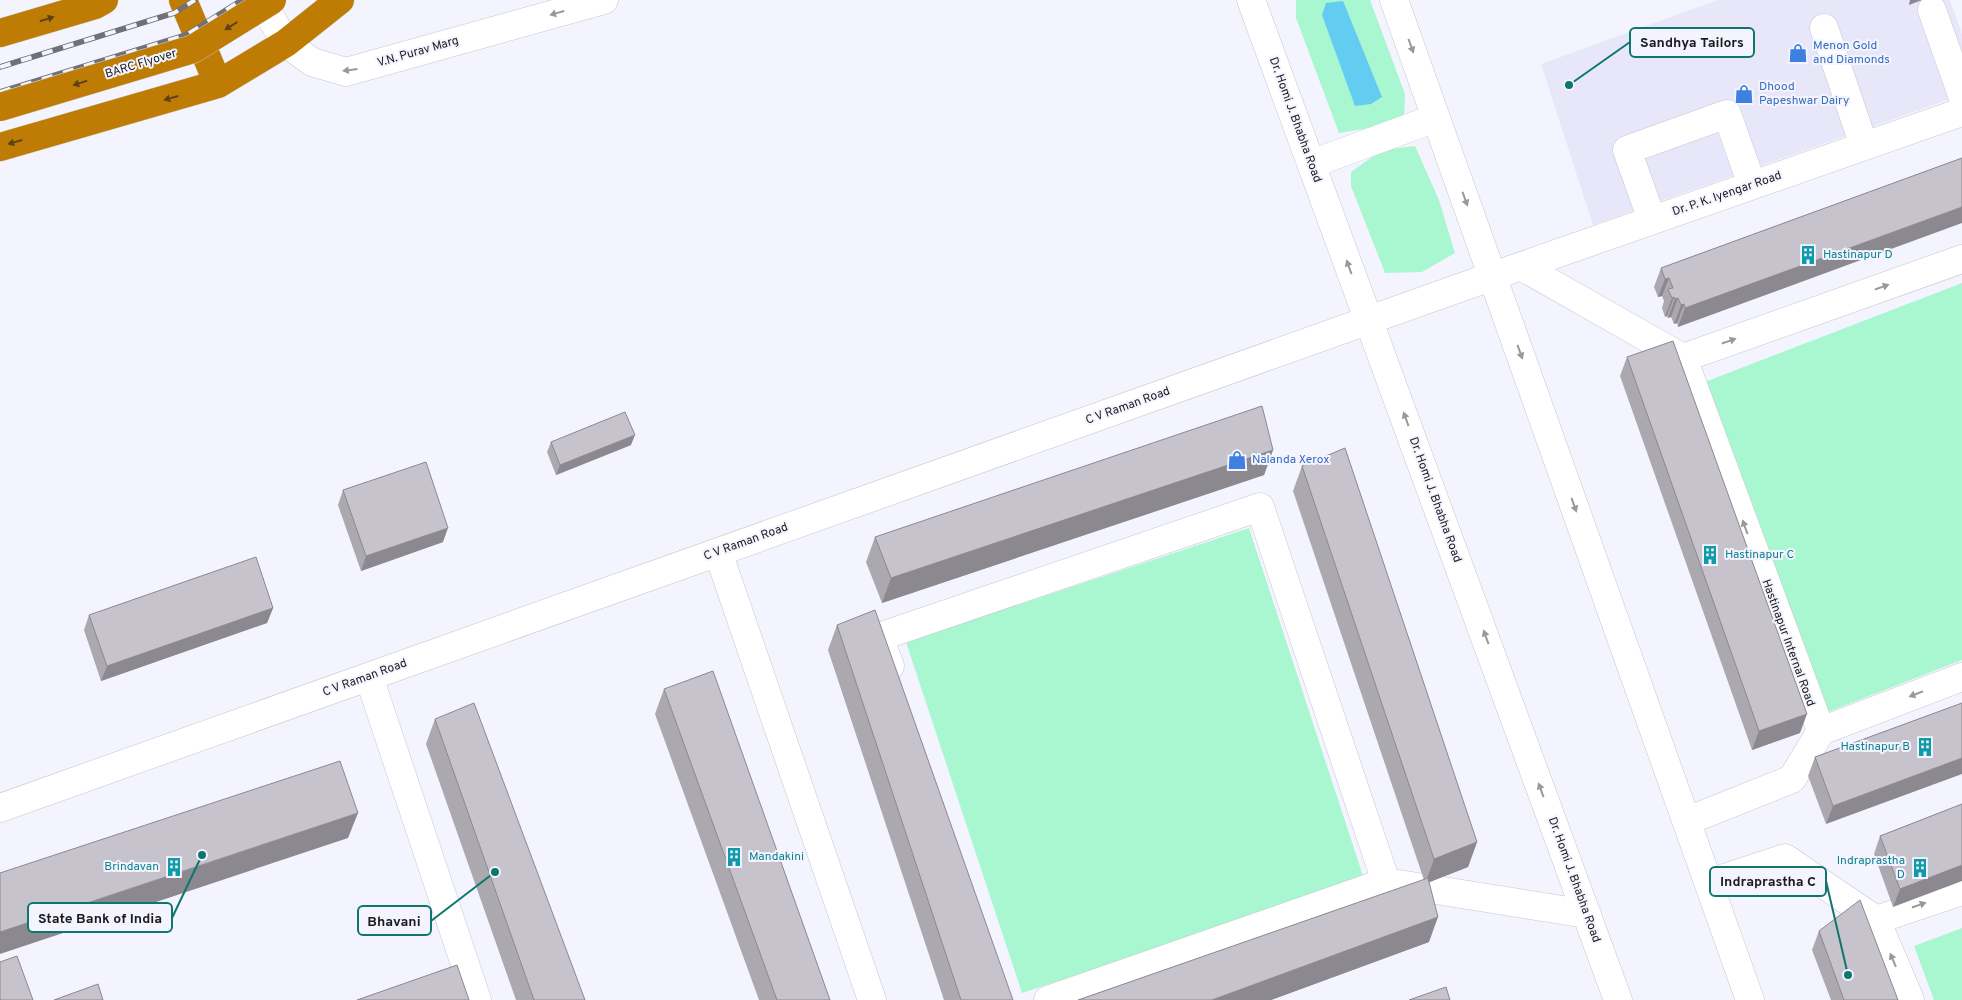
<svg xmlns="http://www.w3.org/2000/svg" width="1962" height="1000" viewBox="0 0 1962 1000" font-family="Overpass,sans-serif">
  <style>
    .built { fill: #e7e7f9 }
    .green { fill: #a9f7d1 }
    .water { fill: #62ccf1 }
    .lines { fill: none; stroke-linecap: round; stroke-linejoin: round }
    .minor-casing { stroke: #c6c6d0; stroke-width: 29 }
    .highway-casing { stroke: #d2d2d2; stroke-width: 29 }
    .minor { stroke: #fff; stroke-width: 28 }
    .highway { stroke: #bf7c04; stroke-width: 28 }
    .rail-casing { stroke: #707076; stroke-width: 5.5 }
    .rail { stroke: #f4f4fe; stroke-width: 4; stroke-dasharray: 11; stroke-linecap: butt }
    .highway-bridge-casing { stroke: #d2d2d2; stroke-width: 29; stroke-linecap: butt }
    .highway-bridge { stroke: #bf7c04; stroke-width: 28 }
    .wall { fill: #aba8b0 }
    .shaded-wall { fill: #8b8890 }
    .building { fill: #c7c3cd; stroke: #8b8890 }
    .oneway { fill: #99999a }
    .oneway2 { fill: #5d4214 }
    .labels { text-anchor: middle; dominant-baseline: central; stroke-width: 4; stroke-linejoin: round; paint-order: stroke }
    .shop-label { font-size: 12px; fill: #366cbe; stroke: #f4f4fe; text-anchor: start }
    .street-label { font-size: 12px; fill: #1c1c1f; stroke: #f4f4fe }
    .culture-label { font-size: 12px; fill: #0d838f; stroke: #f4f4fe; text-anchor: start }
    .leader { fill: none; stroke: #0f766e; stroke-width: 2 }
    .callout-dot { fill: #0f766e; stroke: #f4f4fe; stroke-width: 2 }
    .callout { fill: #f4f4fe; stroke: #0f766e; stroke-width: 2 }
    .callout-label { font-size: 14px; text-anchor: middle; font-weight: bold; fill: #1c1c1f }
  </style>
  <rect width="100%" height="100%" fill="#f4f4fe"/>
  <path class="built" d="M1718,0h232l12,34v61l-369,130 -52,-161z"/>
  <path class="green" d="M1296,0h74l35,94 -1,24 -35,10 -30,5 -43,-115z
    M1415,146l24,54 16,53 -33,19 -37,1 -34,-87v-14l31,-22z
    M1962,283v377l-134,52 -126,-329z
    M1249,528l115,351 -342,114 -116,-351z
    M1962,928v72h-28l-20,-54z"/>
  <path class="water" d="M1343,1l39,96 -11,7 -16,2 -33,-91 4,-12z"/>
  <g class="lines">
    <g class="minor-casing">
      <path id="minor" d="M260,0l26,43 26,19 34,10 258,-72
        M1251,0l367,1000
        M1394,0l356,1000
        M1932,10l30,85
        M1824,28l40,118
        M1311,164l125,-46
        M1652,220l-25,-70 100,-36 25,71
        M1521,266l162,92 138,373 141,-54
        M1683,358l279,-99
        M718,552l154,448
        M890,666l-11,-29 381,-130 126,375 -338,118
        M369,677l108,323
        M0,808l1493,-532 469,-164
        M1687,821l105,-42 29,-48
        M1386,882l201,32
        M1709,883l76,-25 91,62 34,80
        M1876,920l86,-29"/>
    </g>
    <g class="highway-casing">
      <path id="highway" d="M183,0l35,84
        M0,33l95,-28 9,-5
        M0,147l218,-63 68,-41 54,-43"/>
    </g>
    <use href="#minor" class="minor"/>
    <use href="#highway" class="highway"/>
    <g class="rail-casing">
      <path id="rail" d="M0,67l174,-54 21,-13
        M0,92l186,-57 56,-35"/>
    </g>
    <use href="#rail" class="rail"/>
    <g class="highway-bridge-casing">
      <path id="highway-bridge" d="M0,107l193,-58 79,-49"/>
    </g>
    <use href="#highway-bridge" class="highway-bridge"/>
  </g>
  <path class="wall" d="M1962,158l-284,169 -1,-4 -3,1 -3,-7 -3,1 -1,-2 -2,1 -3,-9 2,-7 -2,-5 -4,1 -4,-10 7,-19z
    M1627,357l173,376 -48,17 -132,-374z
    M551,442l80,3 -75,30 -9,-23z
    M1273,450l-9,25 -382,128 -16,-41 9,-25z
    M1302,466l175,376 -9,25 -39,15v60l-158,58h-193l346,-120 -131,-389z
    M343,490l100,52 -82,29 -23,-66z
    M273,608l-6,15 -166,58 -17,-51 5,-15z
    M837,625l176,375h-69l-116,-350z
    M664,689l166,311h-71l-104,-286z
    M1962,703l-136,121 -18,-48 7,-19z
    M435,719l150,281h-69l-90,-256z
    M1962,804l-69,103 -19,-53 6,-18z
    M1819,931l79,69h-67l-19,-50z"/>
  <path class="shaded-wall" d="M1910,0h12l-13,5z
    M1962,207v16l-284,104 7,-19z
    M1669,278l-7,18 -4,1 7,-18z
    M1674,297l-7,19 -2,1 7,-19z
    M1678,298l-7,19 -3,1 7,-19z
    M1684,304l-7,19 -3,1 7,-19z
    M635,435l-4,10 -75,30 4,-10z
    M1273,450l-9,25 -382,128 9,-25z
    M448,528l-5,14 -82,29 5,-15z
    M273,608l-6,15 -166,58 6,-15z
    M1807,714l-7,19 -48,17 7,-19z
    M1962,758v16l-136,50 7,-18z
    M358,813l-10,25 -348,116v-22z
    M1477,842l-9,25 -43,17 9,-25z
    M1962,865v16l-69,26 7,-18z
    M1438,917l-9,25 -158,58h-59z"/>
  <path class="building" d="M1962,158v49l-277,101 -1,-4 -3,1 -3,-7 -3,1 -1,-2 -2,1 -4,-9 5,-1 -4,-10 -4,1 -4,-11z
    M1673,341l134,373 -48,17 -132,-374z
    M1262,406l11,44 -382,128 -16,-41z
    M625,412l10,23 -75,30 -9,-23z
    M1345,448l132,394 -43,17 -132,-393z
    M426,462l22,66 -82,28 -23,-66z
    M256,557l17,51 -166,58 -18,-51z
    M875,610l138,390h-52l-124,-375z
    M713,671l117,329h-53l-113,-311z
    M474,703l111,297h-51l-99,-281z
    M1962,703v55l-129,48 -18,-49z
    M340,761l18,52 -358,119v-59z
    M1962,804v61l-62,24 -20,-53z
    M1428,878l10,39 -226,83h-134z
    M1860,900l38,100h-54l-25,-69z
    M17,956l16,44h-33v-38z
    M457,965l12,35h-112z
    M98,984l5,16h-49z
    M1446,987l4,13h-41z"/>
  <defs><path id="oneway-solid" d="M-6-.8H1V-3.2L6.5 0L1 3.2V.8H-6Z" transform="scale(1.25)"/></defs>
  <g class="oneway">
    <use href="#oneway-solid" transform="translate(557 13) rotate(164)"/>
    <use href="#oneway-solid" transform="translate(1411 46) rotate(70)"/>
    <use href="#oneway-solid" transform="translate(350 70) rotate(173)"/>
    <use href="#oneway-solid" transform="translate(1465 199) rotate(70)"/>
    <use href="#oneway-solid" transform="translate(1349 267) rotate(-110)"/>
    <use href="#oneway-solid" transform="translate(1882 287) rotate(-19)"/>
    <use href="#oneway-solid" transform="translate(1729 341) rotate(-19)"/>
    <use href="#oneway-solid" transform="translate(1520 352) rotate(70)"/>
    <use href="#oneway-solid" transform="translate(1406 419) rotate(-110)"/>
    <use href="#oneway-solid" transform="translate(1574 505) rotate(70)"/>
    <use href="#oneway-solid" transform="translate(1745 527) rotate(-110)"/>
    <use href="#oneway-solid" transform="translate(1486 637) rotate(-110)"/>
    <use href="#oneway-solid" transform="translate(1916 694) rotate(159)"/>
    <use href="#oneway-solid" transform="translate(1541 790) rotate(-110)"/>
    <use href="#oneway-solid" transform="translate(1919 905) rotate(-19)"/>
    <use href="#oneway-solid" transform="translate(1893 960) rotate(-113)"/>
  </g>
  <g class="oneway2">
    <use href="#oneway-solid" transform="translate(47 19) rotate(-17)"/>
    <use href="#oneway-solid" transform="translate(231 26) rotate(148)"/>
    <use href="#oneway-solid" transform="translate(80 83) rotate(163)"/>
    <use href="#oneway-solid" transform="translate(171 98) rotate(164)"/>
    <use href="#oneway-solid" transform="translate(15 142) rotate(164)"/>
  </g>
  <defs>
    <g id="shop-bare" transform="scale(1.5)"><path d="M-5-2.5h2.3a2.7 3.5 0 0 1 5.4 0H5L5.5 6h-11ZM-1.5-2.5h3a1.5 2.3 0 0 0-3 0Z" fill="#3f7fe0" stroke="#f4f4fe" stroke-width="2.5" paint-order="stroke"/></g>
    <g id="building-bare" transform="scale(1.5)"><path d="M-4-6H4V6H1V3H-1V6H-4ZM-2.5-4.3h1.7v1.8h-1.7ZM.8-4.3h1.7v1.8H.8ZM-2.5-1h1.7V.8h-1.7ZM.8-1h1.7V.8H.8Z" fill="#0f9aa8" stroke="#f4f4fe" stroke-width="2.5" paint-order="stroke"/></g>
  </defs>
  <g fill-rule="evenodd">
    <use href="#shop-bare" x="1798" y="53"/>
    <use href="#shop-bare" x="1744" y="94"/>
    <use href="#building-bare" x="1808" y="255"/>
    <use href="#shop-bare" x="1237" y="460"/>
    <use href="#building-bare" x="1710" y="555"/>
    <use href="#building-bare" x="1925" y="747"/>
    <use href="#building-bare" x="734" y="857"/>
    <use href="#building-bare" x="174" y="867"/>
    <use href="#building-bare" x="1920" y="868"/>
  </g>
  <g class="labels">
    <g class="shop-label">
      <text x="1813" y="46">Menon Gold<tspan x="1813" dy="14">and Diamonds</tspan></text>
      <text x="1759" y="87">Dhood<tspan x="1759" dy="14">Papeshwar Dairy</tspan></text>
      <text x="1252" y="460">Nalanda Xerox</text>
    </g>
    <g class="street-label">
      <text transform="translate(418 52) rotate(-16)">V.N. Purav Marg</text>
      <text transform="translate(141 64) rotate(-17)">BARC Flyover</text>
      <text transform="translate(1295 120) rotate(70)">Dr. Homi J. Bhabha Road</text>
      <text transform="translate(1727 194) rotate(-19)">Dr. P. K. Iyengar Road</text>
      <text transform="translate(1128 406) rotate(-20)">C V Raman Road</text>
      <text transform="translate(1435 500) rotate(70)">Dr. Homi J. Bhabha Road</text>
      <text transform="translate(746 542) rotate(-20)">C V Raman Road</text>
      <text transform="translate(1788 643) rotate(70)">Hastinapur Internal Road</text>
      <text transform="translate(365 678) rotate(-20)">C V Raman Road</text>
      <text transform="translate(1574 880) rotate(70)">Dr. Homi J. Bhabha Road</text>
    </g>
    <g class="culture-label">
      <text x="1823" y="255">Hastinapur D</text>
      <text x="1725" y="555">Hastinapur C</text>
      <text x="1910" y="747" text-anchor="end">Hastinapur B</text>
      <text x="749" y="857">Mandakini</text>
      <text x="1905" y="861" text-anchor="end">Indraprastha<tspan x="1905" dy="14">D</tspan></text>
      <text x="159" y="867" text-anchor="end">Brindavan</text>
    </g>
  </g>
  <path class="leader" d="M1569 85L1630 42M1848 975L1826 881M202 855L172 918M495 872L431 921"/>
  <g class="callout-dot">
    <circle cx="1569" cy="85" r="5"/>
    <circle cx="1848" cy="975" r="5"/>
    <circle cx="202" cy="855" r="5"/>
    <circle cx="495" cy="872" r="5"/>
  </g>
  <g class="callout">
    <rect x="1630" y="28" width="124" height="29" rx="5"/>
    <rect x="1710" y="867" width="116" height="29" rx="5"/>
    <rect x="28" y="903" width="144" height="29" rx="5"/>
    <rect x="358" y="906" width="73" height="29" rx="5"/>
  </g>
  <g class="callout-label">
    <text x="1692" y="47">Sandhya Tailors</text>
    <text x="1768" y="886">Indraprastha C</text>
    <text x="100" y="923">State Bank of India</text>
    <text x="394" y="926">Bhavani</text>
  </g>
</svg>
